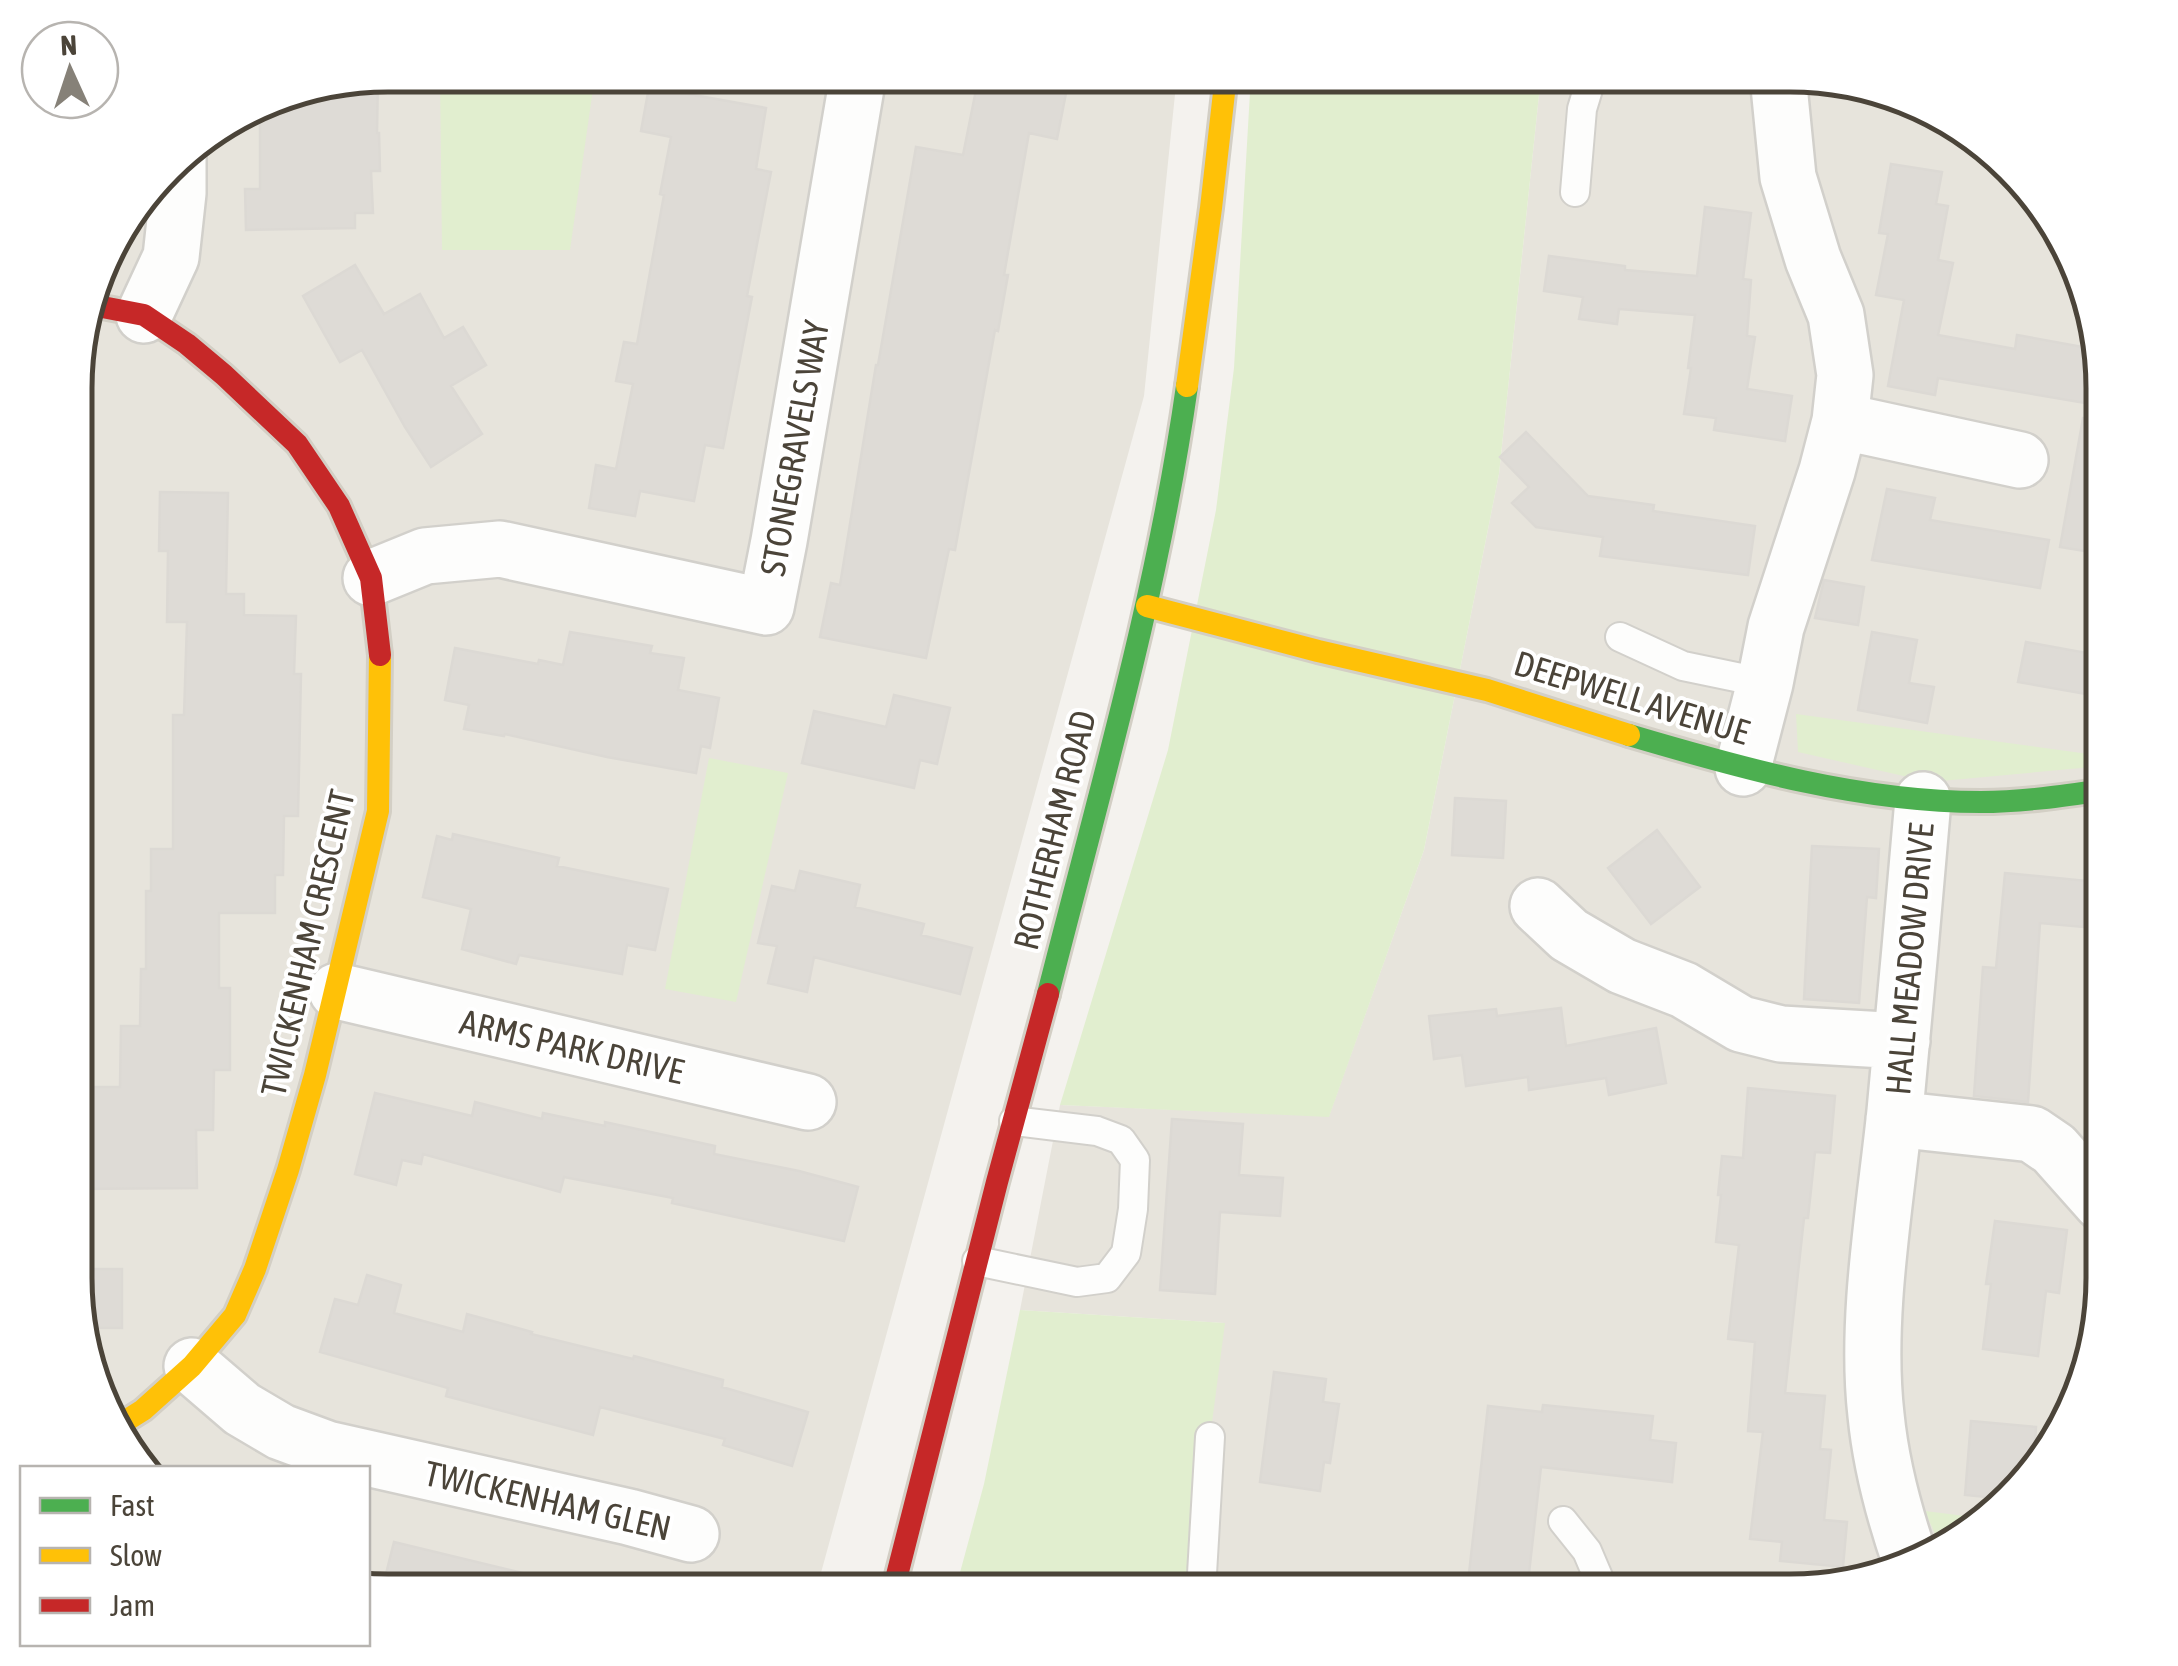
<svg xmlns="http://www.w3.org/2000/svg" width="2178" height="1666" viewBox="0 0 2178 1666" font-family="'Asap Condensed',sans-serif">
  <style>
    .residential { fill: #e7e4dc }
    .green { fill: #e1eecf }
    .building { fill: #dedbd6; stroke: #dcd9d4; stroke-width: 2.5 }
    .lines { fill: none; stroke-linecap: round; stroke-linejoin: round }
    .lane-casing { stroke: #d2d0cb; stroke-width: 32 }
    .street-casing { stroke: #d2d0cb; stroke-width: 60 }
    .fast-casing { stroke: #d3cfc5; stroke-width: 28 }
    .slow-casing { stroke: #d3cfc5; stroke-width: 28 }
    .jam-casing { stroke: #d3cfc5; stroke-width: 28 }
    .lane { stroke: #fdfdfc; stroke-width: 28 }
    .street { stroke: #fdfdfc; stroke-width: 55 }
    .fast { stroke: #4caf50; stroke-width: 22 }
    .slow { stroke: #ffc107; stroke-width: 22 }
    .jam { stroke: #c62828; stroke-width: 22 }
    .labels { text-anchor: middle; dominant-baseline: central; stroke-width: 8; stroke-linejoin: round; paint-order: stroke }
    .street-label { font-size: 35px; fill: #4b4439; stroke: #fff }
    .rim { fill: none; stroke: #4b4439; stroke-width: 5 }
  </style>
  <rect width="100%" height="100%" fill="#f4f2ee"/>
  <path class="residential" d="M389,75h788l-33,321 -328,1195 -448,-1v-122h-220l-40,-51 -32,-119 2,-951 39,-115 65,-80 105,-60z
    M1541,76h268l100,23 87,53 75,98 32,138 -1,910 -23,99 -53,87 -98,75 -139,32h-599l34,-268 -204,-13 40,-205 269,11 95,-266 75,-376z"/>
  <path class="green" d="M440,75h155l-25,175h-128z
    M1251,75l290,1 -42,398 -75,376 -95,267 -269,-12 108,-355 48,-240 18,-142z
    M1796,714l307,42v10l-173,16 -132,-30z
    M709,758l79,15 -52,229 -71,-13z
    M1020,1310l205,13 -35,268h-235l29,-107z
    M1925,1511l56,7 -40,30z"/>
  <path class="building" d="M979,75h50l39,8 -11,56 -28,-6 -25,142h4l-10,56 -3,-1 -40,220 -6,-1 -23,109 -106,-21 11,-54 9,2 36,-220h2l38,-218 47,8z
    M378,77l-1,56h2l1,38h-9l2,42h-18v15l-109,2 -1,-41h15v-81l27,-16z
    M649,87l117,21 -10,61 15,3 -24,124 5,1 -29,151 -18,-3 -11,56 -54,-10 -5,25 -46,-8 7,-43 20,4 17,-85 -17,-3 8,-39 13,2 27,-149 -4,-1 11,-57 -30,-6z
    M1891,164l51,8 -6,32 12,2 -10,54 15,3 -15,72 77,14 2,-14 77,14 9,39v18l-165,-28 -3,17 -47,-9 16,-86 -28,-5 12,-61 -9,-1z
    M1705,207l46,6 -8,66 8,1 -4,56 8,1 -8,52 45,7 -7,45 -71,-11 2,-12 -32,-4 7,-46h-3l7,-53 -76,-6 -2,15 -38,-5 4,-22 -39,-6 5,-35 76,10v4l72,6z
    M355,265l29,49 36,-20 24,44 19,-11 23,38 -35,21 31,48 -51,33 -26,-40 -43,-77 -22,12 -37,-66z
    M2083,418l20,2v134l-43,-7z
    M1526,432l62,64 66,9 -1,6 102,15 -7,49 -148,-19 3,-19 -67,-10 -24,-24 17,-16 -29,-30z
    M1887,489l48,9 -5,22 119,20 -9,48 -168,-28z
    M160,492l68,1 -2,101h18v21l52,1 -2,58h7l-3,142h-14l-1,59h-8v38h-56v75h11v82h-16l-1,60h-17l1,58 -121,1v-48h9l-1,-54h36l1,-61h19l1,-57h5v-78h5v-42h22v-134h11l3,-93h-20l1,-71h-9z
    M1824,580l40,7 -6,38 -43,-7z
    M570,632l82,14 -2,7 34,5 -6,32 41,8 -9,50 -9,-2 -5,27 -89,-16 -102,-23 -1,2 -40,-7 5,-24 -24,-5 10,-52 83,16 1,-4 24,5z
    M1872,632l45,8 -8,43 25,4 -7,36 -69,-13z
    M2026,642l77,14v41l-85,-15z
    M894,695l56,13 -13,56 -17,-4 -6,28 -112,-25 12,-52 72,16z
    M1455,798l51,3 -3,57 -51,-3z
    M1657,830l43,57 -49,37 -43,-56z
    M453,834l106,24 -2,8 111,23 -13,61 -28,-5 -5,29 -103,-19 -3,9 -54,-15 9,-40 -48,-12 14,-61 15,4z
    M1812,846l67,3 -3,49 -9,-1 -8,106 -55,-4z
    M800,871l60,14 -5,22 69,17 -3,11 51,13 -12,46 -146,-37 -7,35 -39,-9 9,-37 -19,-3 14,-57 23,5z
    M2005,873l83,8 -5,46 -43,-4 -12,179 -54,-6 9,-129 13,1z
    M1561,1008l5,38 90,-18 10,55 -57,12 -3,-17 -77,12 -1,-13 -62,9 -4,-31 -28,4 -5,-43 67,-7 1,7z
    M1748,1088l87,8 -5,57 -15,-1 -7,66h-4l-19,175 40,3 -5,53 11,1 -7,70 23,2 -4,45 -63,-6 2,-19 -32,-3 13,-107 -15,-1 7,-89 -27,-3 11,-94 -23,-3 5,-47h-3l4,-39 21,2z
    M375,1093l97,23 3,-14 67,17 1,-6 62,13v-4l110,24 -1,8 85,17 59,16 -14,54 -172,-38 1,-5 -109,-21 -4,15 -137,-38 -2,10 -19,-4 -6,25 -41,-11z
    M1172,1119l71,5 -4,51 44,3 -3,38 -60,-4 -5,82 -55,-4z
    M1995,1221l72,9 -8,63 -13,-2 -8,65 -55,-7 8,-65h-5z
    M77,1269h45v59h-38l-7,-25z
    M367,1275l34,10 -7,28 69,19 4,-18 65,18 -1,2 102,25 1,-3 89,24 -1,7 86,25 -16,54 -69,-21 2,-6 -125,-32 -7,28 -147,-39 2,-8 -128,-36 15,-53 23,6z
    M1274,1372l52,7 -3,23 16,2 -9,59 -6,-1 -4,29 -60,-9z
    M1543,1405l110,11 -3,24 26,3 -4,39 -131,-15 -14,124h-60l21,-185 54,6z
    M1971,1421l65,6 -1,17 14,1 -23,39 -20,15 -41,-4z
    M394,1542l141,34 -2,14h-151z"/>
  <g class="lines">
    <g class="lane-casing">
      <path id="lane" d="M1575,192l7,-83 10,-33
        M1620,637l63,29 82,17
        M977,1261l100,21 30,-4 19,-25 7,-44 2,-49 -14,-20 -24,-9 -83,-10
        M1563,1521l24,30 17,40
        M1201,1591l9,-154"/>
    </g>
    <g class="street-casing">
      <path id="street" d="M144,315l27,-58 7,-64v-35
        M1840,421l180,39
        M371,578l54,-22 75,-7 266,58 13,-66 79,-465 -10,-1
        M1743,768l22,-85 11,-56 51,-156 13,-50 5,-46 -9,-60 -23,-56 -25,-82 -10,-101
        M1538,906l31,29 53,31 62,24 57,34 40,10 121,7
        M337,991l471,111
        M1894,1119l138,15 22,15 48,54
        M192,1366l50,43 39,23 46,17 302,68 62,17
        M1911,1563c-17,-49 -30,-97 -35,-148 -11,-96 9,-207 19,-304 10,-104 19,-207 28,-311"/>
    </g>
    <g class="fast-casing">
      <path id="fast" d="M1629,735c115,34 232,67 352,67 41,0 82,-6 122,-12
        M1048,994c51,-201 110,-402 139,-608"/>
    </g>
    <g class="slow-casing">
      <path id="slow" d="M1187,386l24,-178 15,-133
        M1147,606l171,45 169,39 142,45
        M116,1427l27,-17 49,-44 43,-51 20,-46 33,-99 27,-95 63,-264 2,-156"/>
    </g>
    <g class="jam-casing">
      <path id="jam" d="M92,305l52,10 43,29 37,31 73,69 42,62 32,72 9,77
        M893,1591l104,-409 51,-188"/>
    </g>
    <use href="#lane" class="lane"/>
    <use href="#street" class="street"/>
    <use href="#fast" class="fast"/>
    <use href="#slow" class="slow"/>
    <use href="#jam" class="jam"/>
  </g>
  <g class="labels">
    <g class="street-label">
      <text transform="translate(794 448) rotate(-80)">STONEGRAVELS WAY</text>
      <text transform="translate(1632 697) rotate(17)">DEEPWELL AVENUE</text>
      <text transform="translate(1054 830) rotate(-76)">ROTHERHAM ROAD</text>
      <text transform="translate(307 943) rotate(-77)">TWICKENHAM CRESCENT</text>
      <text transform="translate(1909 959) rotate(-85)">HALL MEADOW DRIVE</text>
      <text transform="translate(572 1046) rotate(13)">ARMS PARK DRIVE</text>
      <text transform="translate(548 1500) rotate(13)">TWICKENHAM GLEN</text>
    </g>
  </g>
  <path d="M0 0H2178V1666H0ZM388 92H1790A296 296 0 0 1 2086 388V1278A296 296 0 0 1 1790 1574H388A296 296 0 0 1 92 1278V388A296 296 0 0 1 388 92Z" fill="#fff" fill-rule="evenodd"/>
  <path class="rim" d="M388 92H1790A296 296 0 0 1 2086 388V1278A296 296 0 0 1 1790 1574H388A296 296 0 0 1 92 1278V388A296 296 0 0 1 388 92Z"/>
  <rect x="20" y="1466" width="350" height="180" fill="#ffffff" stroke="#b7b4b0" stroke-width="2.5"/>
  <rect x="40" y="1498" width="50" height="15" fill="#4caf50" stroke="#b7b4b0" stroke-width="2.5"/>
  <text x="110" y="1516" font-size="30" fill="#4b4439">Fast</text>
  <rect x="40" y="1548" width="50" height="15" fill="#ffc107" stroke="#b7b4b0" stroke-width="2.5"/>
  <text x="110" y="1566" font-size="30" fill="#4b4439">Slow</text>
  <rect x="40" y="1598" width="50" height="15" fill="#c62828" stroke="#b7b4b0" stroke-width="2.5"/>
  <text x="110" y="1616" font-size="30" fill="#4b4439">Jam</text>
  <g transform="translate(70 70) rotate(357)"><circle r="48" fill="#ffffff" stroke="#b7b4b0" stroke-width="2.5"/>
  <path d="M0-8L18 38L0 25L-18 38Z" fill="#868178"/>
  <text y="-15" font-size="28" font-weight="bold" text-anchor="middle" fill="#4b4439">N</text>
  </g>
</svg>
